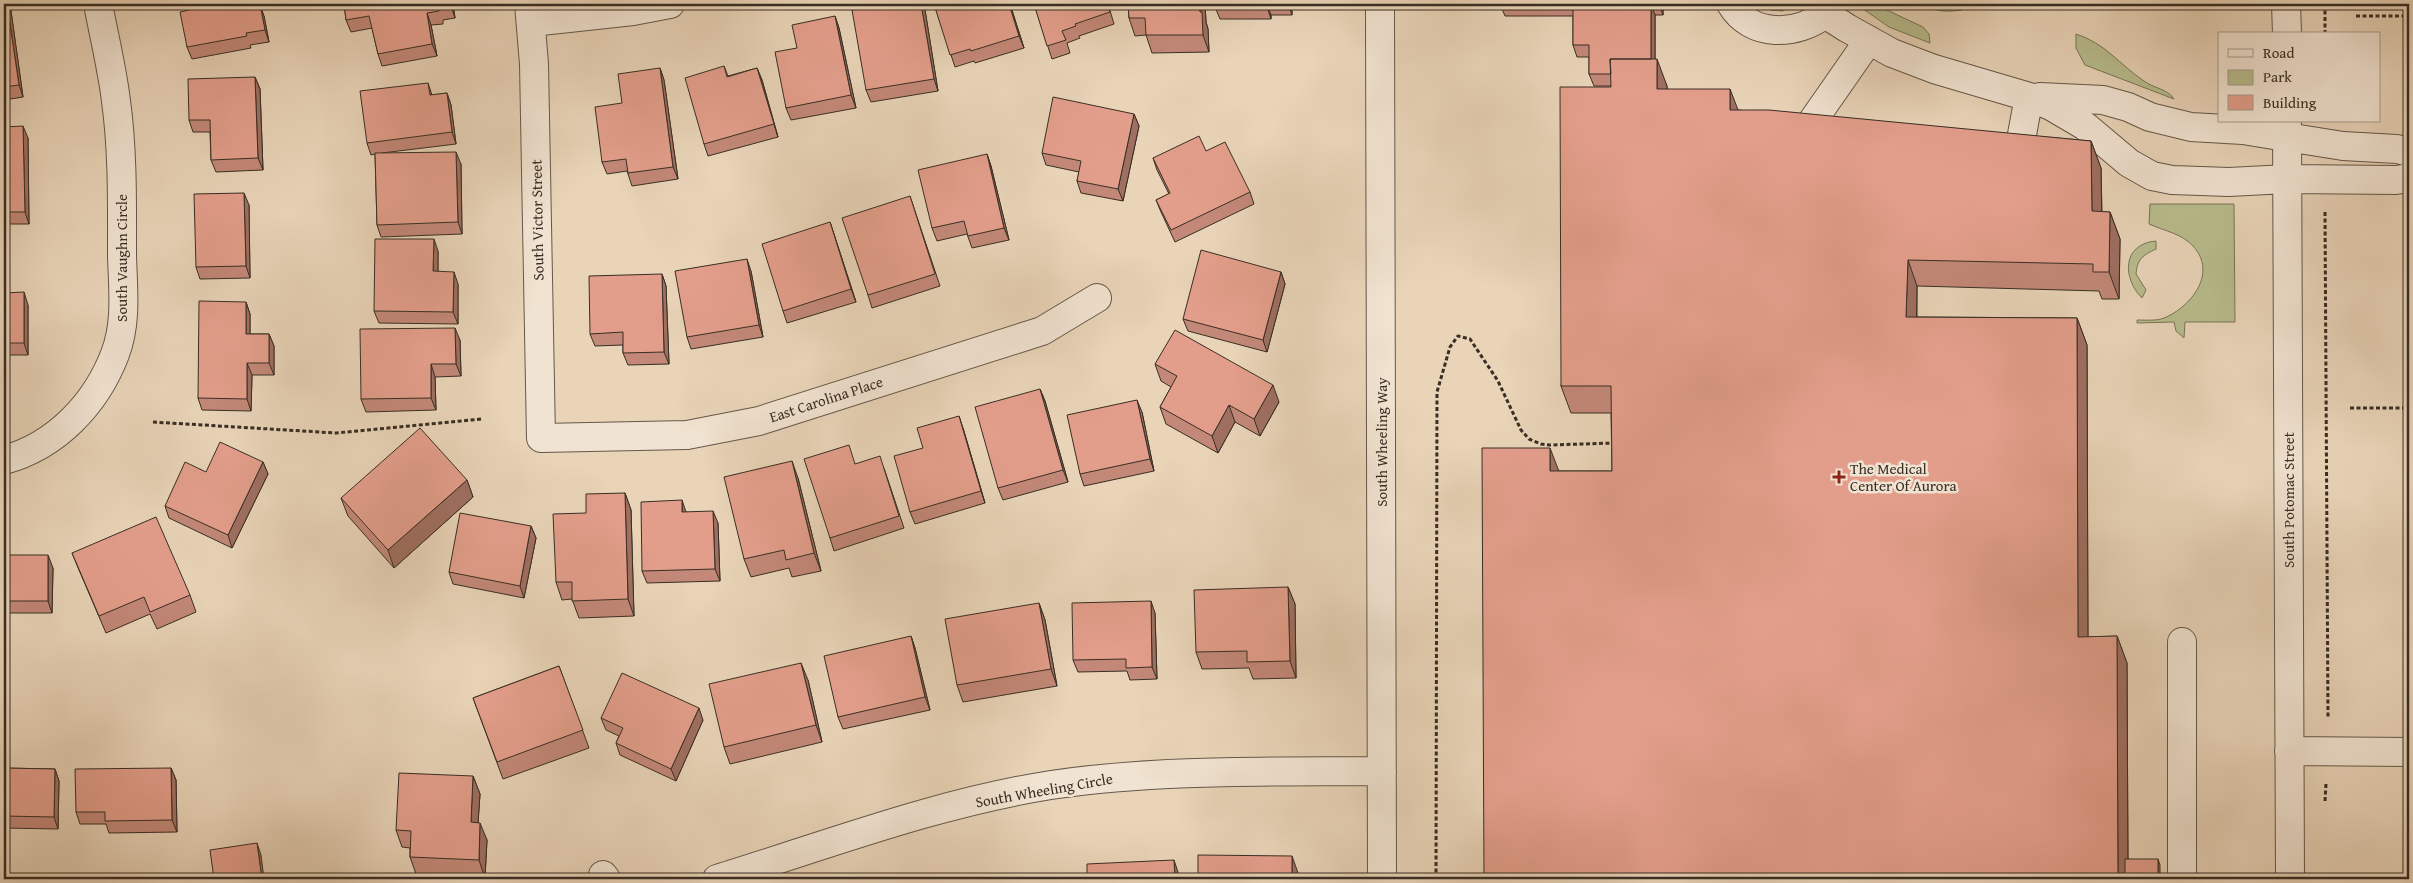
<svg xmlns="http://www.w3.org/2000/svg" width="2413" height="883" viewBox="0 0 2413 883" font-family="'Gentium Book Plus',serif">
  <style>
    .green { fill: #b8bc8d; stroke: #787558 }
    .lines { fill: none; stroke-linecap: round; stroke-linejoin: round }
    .minor-casing { stroke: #645849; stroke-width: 30 }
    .path { stroke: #382e24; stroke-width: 3; stroke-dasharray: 4 2.5; stroke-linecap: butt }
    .minor { stroke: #f1e3d1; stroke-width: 28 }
    .wall { fill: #c38878; stroke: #382e24 }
    .shaded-wall { fill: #9f6f61; stroke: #382e24 }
    .building { fill: #e39e8b; stroke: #382e24 }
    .poi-dot { fill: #8f2418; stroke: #f1e3d1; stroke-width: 2 }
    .labels { text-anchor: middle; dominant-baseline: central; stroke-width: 5; stroke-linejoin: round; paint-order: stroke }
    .street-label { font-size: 15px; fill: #382e24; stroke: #f1e3d1 }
    .poi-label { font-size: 15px; fill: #382e24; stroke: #f1e3d1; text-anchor: start }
  </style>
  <rect width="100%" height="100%" fill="#e9d4b8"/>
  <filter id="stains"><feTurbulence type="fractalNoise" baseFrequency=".004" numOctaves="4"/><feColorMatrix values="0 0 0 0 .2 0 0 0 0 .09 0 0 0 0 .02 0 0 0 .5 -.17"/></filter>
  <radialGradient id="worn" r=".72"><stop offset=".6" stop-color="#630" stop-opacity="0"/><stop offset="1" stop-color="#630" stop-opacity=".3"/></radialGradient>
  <path class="green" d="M1760,4h30v2l-7,5 -12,-1z
    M1856,4h18l49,23 6,7 1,9 -41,-16z
    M1924,4h43l-5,6c-15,2 -25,2 -39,-5z
    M2076,34c29,9 44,31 68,47 9,7 24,8 30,18l-89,-34 -9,-17z
    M2150,204h84l1,118h-50l-1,16 -8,-7 -2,-9 -37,1v-3c9,0 20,1 27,-2 27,-11 54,-45 29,-72 -12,-13 -29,-15 -44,-22z
    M2156,241v8c-13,6 -19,10 -20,25l10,16 -4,8c-20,-20 -20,-54 14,-57z"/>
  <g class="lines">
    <g class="minor-casing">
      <path id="minor" d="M529,4l5,60 7,374 146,-3 72,-14 283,-90 55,-33
        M1380,4l2,875
        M1731,4c20,34 66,32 94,10
        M1817,4l8,10 22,14 45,25 42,16 95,28 22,9 34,20 44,37 23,13 20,4 57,2 58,-3 109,1 13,-2
        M2286,4l1,30
        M532,22l101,-11 37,-7
        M2040,97l63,3 25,7 22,10 41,10 52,3 100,16 54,3 12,3
        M2287,121l3,758
        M1806,150l1,-21 62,-89
        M2011,170l6,-9 12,-64
        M4,460c52,-14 92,-56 111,-106 12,-31 8,-65 7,-98 0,-51 1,-104 -6,-155 -4,-33 -12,-65 -18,-97
        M2182,642v237
        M2289,751l120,1
        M603,875l3,4
        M717,879c110,-34 220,-76 334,-94 109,-16 220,-13 331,-14"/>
    </g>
    <path class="path" d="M2325,4v30
      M2356,16h53
      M2325,212l3,506
      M2350,408h59
      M153,422l183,11 146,-14
      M2325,801l1,-17
      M2213,878h28
      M1436,879l1,-487 13,-45 8,-11 12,3 28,42 23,49 8,9 12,5 9,1 65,-2"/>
    <use href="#minor" class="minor"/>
  </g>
  <path class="wall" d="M4,4h6l13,93 -19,3z
    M188,4h55l1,3 20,9 5,26 -19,3 1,3 -59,11 -5,-12 2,-37z
    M344,4h109l2,14 -12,2v4l-12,1 6,31 -55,10 -4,-12 -6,-26 -21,4 -5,-12z
    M889,4h33l3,6 13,81 -67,11 -5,-12z
    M934,4h76l14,44 -49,15 -1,-2 -19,6z
    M1034,4h74l6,20 -35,12 1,2 -13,5 3,10 -18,6z
    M1128,4h77l1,18 2,7 1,23 -57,1 -6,-18 -11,1 -6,-18z
    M1215,4h77v11h-21v4h-51l-5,-12z
    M1500,4h163v11h-8v44l12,27v3l71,21 353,31 10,27 1,44h8l10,27 -1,60h-17l-3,-8 -182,-5v31l160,1 10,27 1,292 29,-1 10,27 1,196 32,6 -676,14 75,-408h53l-1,-58h-40l-10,-27 50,-300h-17l-5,-12v-17h-12l-4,-12v-29h-68z
    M835,16l4,12 17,80 -65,12 -5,-12 11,-60z
    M724,66l4,10 29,-8 5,12 16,57 -70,19 -4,-12z
    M660,68l4,12 14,99 -46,7 -5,-15 -20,3 -5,-12 20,-59z
    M255,77l5,12 3,81 -47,2 -5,-12 -1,-28h-17l-4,-12z
    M447,93l4,12 5,39 -74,9 79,11 1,70 -81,3 -4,-12 -2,-71 -4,1 -4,-12 65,-48z
    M1134,114l5,12 -16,75 -42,-8 -4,-12 2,-9 -33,-7 -4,-12z
    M4,127l24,11 1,86h-25z
    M1206,151l44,41 4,12 -79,38 -14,-30 -5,-12 13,-6 -12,-24 -4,-12z
    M987,154l4,12 18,74 -37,8 -5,-14 -30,7 -5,-13z
    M910,196l30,90 -68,22 -4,-13z
    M249,205l1,73 -50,1 -4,-12z
    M830,222l26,80 -69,21 -4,-12z
    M438,251v20l20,13v40l-79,-1 -5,-12z
    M751,271l12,66 -72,12 -4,-12z
    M1281,272l4,12 -18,68 -79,-21 -5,-12z
    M662,274l4,12 3,78 -41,1 -5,-12v-8l-28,1 -5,-12z
    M4,293l24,12v50h-24z
    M246,302l4,12v20h19l5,12v29h-22l-1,36 -49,-1 -4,-12z
    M460,340l1,36 -26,1 1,33 -70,2 -5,-13z
    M1155,364l124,38 -19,34 -25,-14 -17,31 -52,-29 -6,-17 11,-20 -10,-6z
    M1040,389l5,12 23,81 -65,18 -5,-12z
    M1142,412l12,59 -70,15 -4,-12z
    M963,428l22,75 -70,21 -5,-12 13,-64z
    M263,462l5,12 -36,74 -63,-30 -4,-12 41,-34z
    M855,464l29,4 20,60 -70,23 -4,-13z
    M798,478l23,93 -29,6 -3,-9 -38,9 -7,-18z
    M467,480l6,17 -79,71 -46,-52 -7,-18z
    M625,493l6,17 3,106 -55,2 -7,-19 -10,1 -6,-18 30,-69z
    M686,512l32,11 2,58 -73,2 -5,-12z
    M531,526l5,12 -12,60 -71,-14 -4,-12z
    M72,553l118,42 6,17 -39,17 -7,-15 -44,19 -27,-63z
    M4,555l49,13 -1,45h-48z
    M1288,587l7,17 1,74 -43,1 -4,-11 -47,1 -6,-17z
    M1039,603l6,17 12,66 -94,16 -6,-17z
    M1155,613l2,66 -27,1 -3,-9 -49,1 -5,-12z
    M911,636l4,12 15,62 -87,19 -5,-12z
    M559,666l30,82 -86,31 -30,-81z
    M808,680l14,62 -92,22 -6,-17z
    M601,718l102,2 -27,61 -56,-26 -4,-12 3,-7 -13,-6z
    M4,768l51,1 4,12 -1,48 -54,-1z
    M171,768l5,12 1,52 -68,1 -3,-9h-26l-4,-12z
    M473,776l7,18 -2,29 9,17 -2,38 -69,-4 -6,-17v-9l-8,-1 -6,-17z"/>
  <path class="shaded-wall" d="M7,4h3l13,93 -4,-12z
    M260,4l4,12 5,26 -4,-12z
    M451,4h2l2,14 -4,-12z
    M921,4h1l3,6 13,81 -4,-12z
    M1009,4h1l14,44 -5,-12z
    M1199,4h6l1,18 2,7 1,23 -6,-17 -3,-23z
    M1267,4l4,11v4l-4,-12z
    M1288,4h4v11z
    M1651,4l4,11v71l-4,-12z
    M1659,4h4v11z
    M427,13l4,12 6,31 -5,-12z
    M835,16l4,12 17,80 -5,-13z
    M1657,59l10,27v29l-10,-26z
    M660,68l4,12 14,99 -5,-12z
    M757,68l5,12 16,57 -4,-13z
    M255,77l5,12 3,81 -5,-12z
    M428,83l4,12h-2z
    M1730,89l10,26 -10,-5z
    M447,93l4,12 5,39 -4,-12z
    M1134,114l5,12 -16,75 -5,-12z
    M23,126l5,12 1,86 -4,-12z
    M2091,141l10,27 1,70 -10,-27z
    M456,152l5,12 1,70 -4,-12z
    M987,154l4,12 18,74 -5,-12z
    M244,193l5,12 1,73 -4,-12z
    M2110,212l10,27 -1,60 -10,-27z
    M830,222l4,12 22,68 -5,-13z
    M434,239l4,12v32l-5,-12z
    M747,259l4,12 12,66 -4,-12z
    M1908,260l9,26 -1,58 -10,-27z
    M454,272l4,12v40l-5,-12z
    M1281,272l4,12 -18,68 -4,-12z
    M662,274l4,12 3,78 -5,-12z
    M24,292l4,13v50l-4,-12z
    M246,302l4,12v32l-4,-12z
    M2077,318l10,27 1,319 -10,-27z
    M455,328l5,12 1,36 -5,-12z
    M269,334l5,12v29l-5,-12z
    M247,363l5,12 -1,36 -4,-12z
    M431,364l4,13 1,33 -5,-12z
    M1273,385l6,17 -19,34 -6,-17z
    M1040,389l5,12 23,81 -5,-12z
    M1137,400l5,12 12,59 -4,-12z
    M1229,405l6,17 -17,31 -6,-17z
    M959,416l4,12 22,75 -4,-12z
    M1550,448l10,26 -10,-3z
    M792,461l6,17 23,93 -7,-18z
    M263,462l5,12 -36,74 -4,-13z
    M467,480l6,17 -79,71 -6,-18z
    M625,493l6,17 3,106 -6,-17z
    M682,500l4,12 1,13 -5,-13z
    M713,511l5,12 2,58 -5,-12z
    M531,526l5,12 -12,60 -4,-12z
    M48,555l5,13 -1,45 -4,-12z
    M1288,587l7,17 1,74 -6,-17z
    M1151,601l4,12 2,66 -5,-12z
    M1039,603l6,17 12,66 -6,-17z
    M911,636l4,12 15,62 -5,-13z
    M2117,636l10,27 1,216h-10z
    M801,663l7,17 14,62 -6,-17z
    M699,708l4,12 -27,61 -5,-12z
    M171,768l5,12 1,52 -5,-12z
    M55,769l4,12 -1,48 -4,-12z
    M473,776l7,18 -3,45 -6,-17z
    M480,823l7,17 -2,38 -6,-18z
    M257,843l4,12 3,24h-2z
    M1292,856l6,17v6h-6z
    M2158,859l2,6v14h-2z
    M1174,860l4,12 1,7h-4z"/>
  <path class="building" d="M4,4h3l12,81 -15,2z
    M188,4h53l1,3 18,-3 5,26 -19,3 1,3 -60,11 -7,-35 9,-2z
    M344,4h107v2l-13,2 1,3 -12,2 5,31 -54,10 -9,-38 -23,4z
    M889,4h32l13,75 -68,11 -14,-80z
    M934,4h75l10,32 -48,15 -1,-2 -20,6z
    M1034,4h73l3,8 -35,12 1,2 -14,5 4,9 -19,6z
    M1128,4h71l1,8h2l1,23h-57l-1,-17h-16z
    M1215,4h52v3h-52z
    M1573,4h78v55h-41l1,15h-22v-29h-16z
    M835,16l16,79 -65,13 -11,-56 22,-4 -5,-23z
    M1610,59h47v30h73v21h39l322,31 1,70 18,1 -1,60h-16v-8l-185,-4 -2,57 171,1 1,319 39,-1 1,243h-634l-2,-431h68v23h62l-1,-85h-50l-1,-299h51z
    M724,66l3,11 30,-9 17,56 -70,20 -19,-66z
    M660,68l13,99 -45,6 -2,-14 -24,3 -7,-55 27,-4 -4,-29z
    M255,77l3,81 -47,2 -1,-40h-21l-1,-41z
    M428,83l2,12 17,-2 5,39 -85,11 -7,-52z
    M1053,97l81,17 -16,75 -41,-8 4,-20 -39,-8z
    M23,126l2,86h-21v-85z
    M1199,136l7,15 19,-9 25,50 -79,38 -15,-30 14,-7 -17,-35z
    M456,152l2,70 -81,3 -2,-72z
    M987,154l17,74 -36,8 -4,-15 -32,7 -14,-58z
    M244,193l2,73 -50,1 -2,-73z
    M910,196l25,78 -67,21 -26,-77z
    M830,222l21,67 -68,22 -21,-67z
    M375,239h59l-1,32 21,1 -1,40 -79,-1z
    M1201,250l80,22 -18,68 -80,-21z
    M747,259l12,66 -72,12 -12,-66z
    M662,274l2,78 -41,1v-21l-33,2 -1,-58z
    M24,292v51h-20v-50z
    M199,301l47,1v32h23v29h-22v36l-49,-1z
    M455,328l1,36h-25v34l-70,1 -1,-70z
    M1175,330l98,55 -19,34 -25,-14 -17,31 -52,-29 17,-31 -22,-12z
    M1040,389l23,81 -65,18 -23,-81z
    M1137,400l13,59 -70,15 -13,-59z
    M959,416l22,75 -71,21 -16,-56 29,-8 -6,-20z
    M420,428l47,52 -79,70 -47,-52z
    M220,442l43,20 -35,73 -63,-29 20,-44 21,10z
    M849,445l6,19 25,-8 19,60 -69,22 -26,-79z
    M792,461l22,92 -28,7 -2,-10 -40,9 -20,-82z
    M625,493l3,106 -56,2v-19h-16l-3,-68 33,-1v-19z
    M682,500v12l31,-1 2,58 -73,2 -1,-69z
    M460,513l71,13 -11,60 -71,-14z
    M156,517l34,78 -40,17 -6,-15 -45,19 -27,-63z
    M4,555h44v46h-44z
    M1288,587l2,74 -43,1v-11l-51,1 -2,-62z
    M1151,601l1,66 -26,1v-9l-53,1 -1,-57z
    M1039,603l12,66 -94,16 -12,-66z
    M911,636l14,61 -87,20 -14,-61z
    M801,663l15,62 -92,22 -15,-63z
    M559,666l24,64 -86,32 -24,-64z
    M622,673l77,35 -28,61 -55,-26 7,-15 -22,-10z
    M4,768l51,1 -1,48 -50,-1z
    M171,768l1,52 -67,1v-9h-29l-1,-43z
    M399,773l74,3 -2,46 9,1 -1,37 -69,-3 1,-26 -15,-1z
    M257,843l5,36h-48l-4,-29z
    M1198,855l94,1v23h-94z
    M2125,859h33v20h-33z
    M1174,860l1,19h-88v-15z"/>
  <path class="poi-dot" d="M1836.5 469.5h5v5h5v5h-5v5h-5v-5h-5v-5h5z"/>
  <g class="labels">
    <g class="street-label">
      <text transform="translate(537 220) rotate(-91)">South Victor Street</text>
      <text transform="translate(121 258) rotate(-90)">South Vaughn Circle</text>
      <text transform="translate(826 399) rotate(-18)">East Carolina Place</text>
      <text transform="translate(1381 442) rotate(-90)">South Wheeling Way</text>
      <text transform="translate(2288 500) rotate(-90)">South Potomac Street</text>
      <text transform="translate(1044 790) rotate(-10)">South Wheeling Circle</text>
    </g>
    <g class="poi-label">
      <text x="1850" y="468">The Medical<tspan x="1850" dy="17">Center Of Aurora</tspan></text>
    </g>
  </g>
  <rect width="2413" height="883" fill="none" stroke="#e9d4b8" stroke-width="20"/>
  <rect x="5" y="5" width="2403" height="873" fill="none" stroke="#382e24" stroke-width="2.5"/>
  <rect x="10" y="10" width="2393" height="863" fill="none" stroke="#382e24"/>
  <rect x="2218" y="32" width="162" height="90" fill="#f1e3d1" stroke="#a79b8c"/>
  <rect x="2228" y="49" width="25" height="8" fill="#f1e3d1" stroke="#a79b8c"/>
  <text x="2263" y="58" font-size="15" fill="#382e24">Road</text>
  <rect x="2228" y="70" width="25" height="15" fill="#b8bc8d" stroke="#a79b8c"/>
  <text x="2263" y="82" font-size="15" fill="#382e24">Park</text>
  <rect x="2228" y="95" width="25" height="15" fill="#e39e8b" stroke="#a79b8c"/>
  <text x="2263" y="108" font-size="15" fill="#382e24">Building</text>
  <rect width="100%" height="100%" filter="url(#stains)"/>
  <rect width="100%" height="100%" fill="url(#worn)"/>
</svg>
